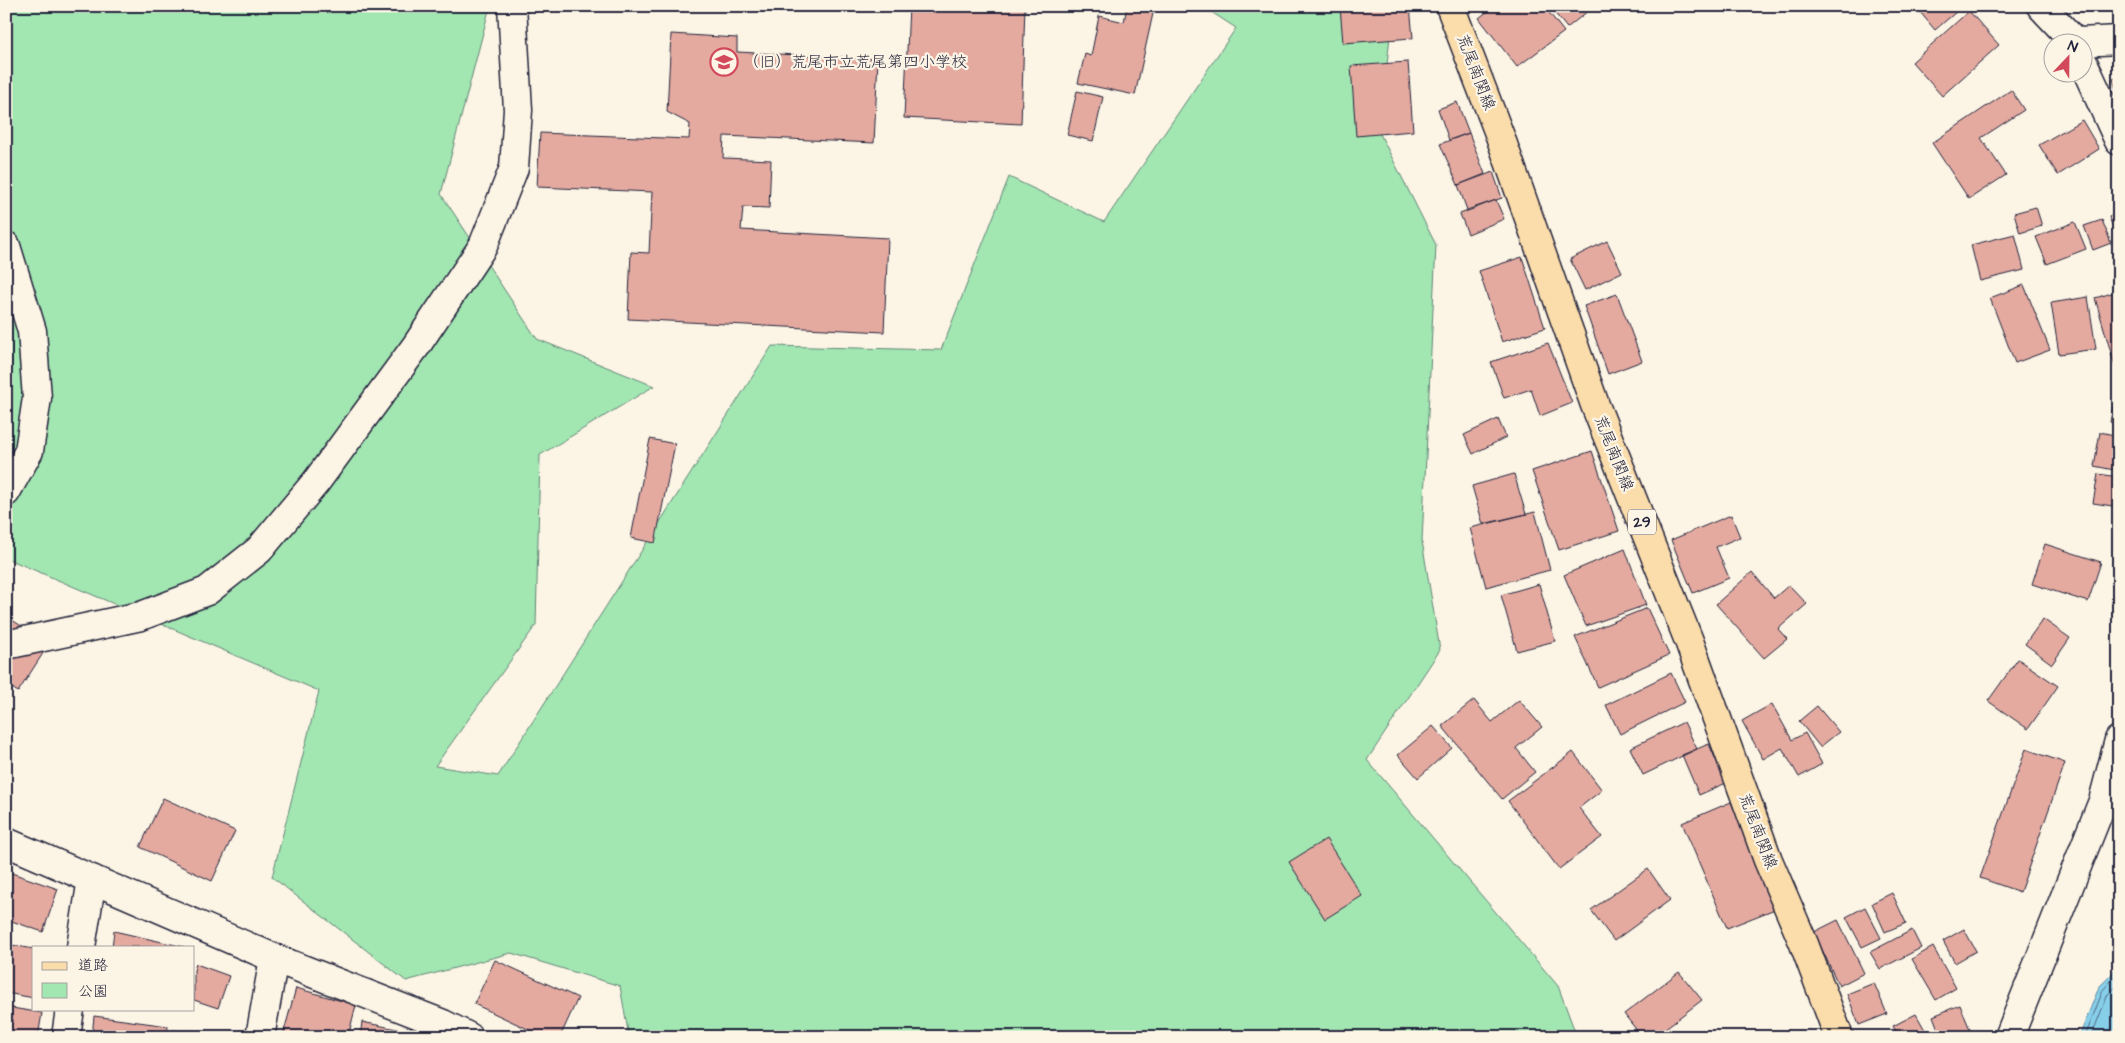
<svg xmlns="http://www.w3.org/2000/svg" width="2125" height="1043" viewBox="0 0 2125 1043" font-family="'Architects Daughter','Klee One',sans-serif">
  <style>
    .green { fill: #a2e6b2; stroke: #628476 }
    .water { fill: #87cfe9; stroke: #5f8aa3 }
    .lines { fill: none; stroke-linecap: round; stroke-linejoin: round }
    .shore { stroke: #4a6781; stroke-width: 1 }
    .building { fill: #e4aaa0; stroke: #22223b }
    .minor-casing { stroke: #22223b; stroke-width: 31 }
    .secondary-casing { stroke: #22223b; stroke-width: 31 }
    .primary-casing { stroke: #22223b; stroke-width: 31 }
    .minor { stroke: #fcf5e5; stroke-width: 28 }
    .secondary { stroke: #fcf5e5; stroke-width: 28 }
    .primary { stroke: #fbddab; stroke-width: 28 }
    .labels { text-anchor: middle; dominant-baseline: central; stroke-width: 4.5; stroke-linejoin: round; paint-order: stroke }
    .shield { fill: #fcf5e5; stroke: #63616e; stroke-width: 1 }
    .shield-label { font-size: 15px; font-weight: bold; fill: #22223b }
    .poi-label { font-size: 16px; fill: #22223b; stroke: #fcf5e5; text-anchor: start }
    .street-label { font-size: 16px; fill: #22223b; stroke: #fcf5e5 }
  </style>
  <rect width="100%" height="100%" fill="#fcf5e5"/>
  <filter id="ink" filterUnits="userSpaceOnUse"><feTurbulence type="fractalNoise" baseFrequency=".02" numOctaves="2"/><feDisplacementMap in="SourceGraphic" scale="10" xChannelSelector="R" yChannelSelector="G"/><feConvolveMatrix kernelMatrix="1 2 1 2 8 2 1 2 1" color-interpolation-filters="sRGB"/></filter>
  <g filter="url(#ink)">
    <path class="green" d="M6,6h484l-49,188 96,145 117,47 -114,69 -4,170 -101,141 63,10 274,-430 169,4 68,-173 95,45 132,-194 -34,-22h191l-13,128 56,111 -14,296 18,109 -73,110 191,226 19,51h-948l-9,-51 -109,-33 -105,28 -134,-104 47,-186 -313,-133z"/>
    <path class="water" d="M2119,961v76h-40l20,-50 13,-13z"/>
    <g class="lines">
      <path class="shore" d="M2085,1037l18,-47 16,-18
        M2091,1037l17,-43 11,-10"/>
    </g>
    <path class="building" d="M909,6h116l-4,118 -117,-6z
      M1127,6l27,3 -19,86 -57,-12 7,-29 6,2 8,-40 25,6z
      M1340,6h70l3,32 -70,5z
      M1494,6h50l20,26 -47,35 -38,-49z
      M1549,6h45l-27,22z
      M1915,6h48l-28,24z
      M1969,11l30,34 -57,51 -30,-34z
      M671,34l66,4v14l141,7 -4,84 -150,-7 -1,22 48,2 -2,48 -26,-1 -2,23 147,8 -4,94 -256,-13 3,-67 18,1 3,-61 -115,-5 3,-54 149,6 1,-15 -23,-12z
      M1408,62l5,69 -57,5 -5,-70z
      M2119,77v24l-6,-22z
      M2011,90l13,20 -43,28 25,37 -37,24 -37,-56z
      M1077,91l26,6 -10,44 -26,-6z
      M1457,102l12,31 -20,7 -11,-31z
      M2082,120l17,29 -41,26 -19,-30z
      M1469,133l16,41 -27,11 -18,-41z
      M1493,172l9,26 -35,12 -9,-25z
      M1496,200l8,19 -36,15 -8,-20z
      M2036,207l6,19 -22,7 -6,-20z
      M2119,212v27l-1,1 -9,-23z
      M2102,220l9,23 -18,7 -9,-24z
      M2075,222l11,27 -39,15 -11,-27z
      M2015,234l9,36 -44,11 -9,-36z
      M1607,241l15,31 -37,18 -15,-31z
      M1522,257l23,71 -43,14 -23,-71z
      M2024,285l26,65 -35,13 -25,-65z
      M2119,291v81l-2,1 -22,-75z
      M1617,294l25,67 -34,13 -24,-68z
      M2088,297l8,52 -37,5 -8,-51z
      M1548,343l24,60 -32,13 -9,-27 -27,9 -13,-36z
      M2114,402l5,1v21l-9,-2z
      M1498,419l8,18 -33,17 -9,-19z
      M2100,432l19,4v35l-25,-5z
      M650,439l25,5 -20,99 -24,-5z
      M1592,451l27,80 -60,19 -27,-79z
      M1514,474l12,40 -43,10 -11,-38z
      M2098,474l21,3v30l-26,-4z
      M1535,512l15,58 -64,17 -16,-59z
      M1731,515l9,22 -24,10 13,31 -36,15 -22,-53z
      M2045,544l56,18 -13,40 -56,-18z
      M1625,549l21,56 -60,21 -22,-51z
      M1752,572l22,26 15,-13 18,19 -29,25 9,10 -23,19 -48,-54z
      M1539,584l16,57 -38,10 -16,-56z
      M1647,608l22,47 -71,32 -23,-50z
      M6,616l43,28 -31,48 -12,-8z
      M2043,619l27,19 -18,26 -27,-20z
      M2018,659l40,27 -30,43 -40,-28z
      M1671,673l14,29 -65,32 -14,-29z
      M1474,700l18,22 27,-22 23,27 -26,21 19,24 -33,27 -60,-73z
      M1772,704l20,36 13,-7 17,31 -23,13 -17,-29 -19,11 -21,-38z
      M1817,706l22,26 -19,15 -21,-26z
      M1684,722l13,27 -54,26 -13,-27z
      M1433,726l19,22 -34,30 -20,-23z
      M1709,744l17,39 -27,12 -17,-40z
      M2026,749l39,14 -45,129 -40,-14z
      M1573,752l29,38 -23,18 23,29 -43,32 -51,-68z
      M163,798l72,33 -23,50 -72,-34z
      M1731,802l44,107 -48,19 -45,-105z
      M1326,839l36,57 -37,23 -36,-57z
      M1648,869l22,31 -56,41 -23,-31z
      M6,871l52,18 -15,43 -37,-13z
      M1892,893l14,30 -21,9 -13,-29z
      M1865,907l16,31 -19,9 -16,-30z
      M1838,920l26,53 -25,13 -25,-54z
      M1964,929l12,22 -21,12 -12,-22z
      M1912,930l9,18 -41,21 -10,-17z
      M114,931l70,16h-72z
      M6,944l28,5v49l-28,-5z
      M1933,947l23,41 -20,12 -24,-41z
      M495,960l83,38 -18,39h-15l-71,-33z
      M196,964l33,12 -11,32 -24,-8v-30z
      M1679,972l23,28 -48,37h-12l-18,-23z
      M1874,983l13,31 -28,11 -12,-31z
      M296,988l60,17 -8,32h-59l-6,-2z
      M1960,1005l13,32h-32l-8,-21z
      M6,1007l36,6 -4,24h-32z
      M1916,1014l13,23h-30l-6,-11z
      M94,1016l74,10 -1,11h-75z
      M362,1022l70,14 -72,1z
      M173,1030l50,7h-51z"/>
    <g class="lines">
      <g class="minor-casing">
        <path id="minor" d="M2082,60l37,81
          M6,246l26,85 5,67 -8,53 -23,41
          M6,645l135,-29 66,-25 52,-41 57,-68 100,-136 67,-100 31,-78 4,-58 -6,-104
          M6,842l268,116 169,66 26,13
          M81,947l11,-68
          M66,1037l4,-28
          M260,1037l14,-79
          M2009,1037l94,-236 16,-61"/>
      </g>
      <g class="secondary-casing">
        <path id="secondary" d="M2041,6l34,36
          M2079,42l40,-2"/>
      </g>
      <g class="primary-casing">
        <path id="primary" d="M1450,6l50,130 95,269 94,236 79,219 36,84 35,93"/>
      </g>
      <use href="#minor" class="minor"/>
      <use href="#secondary" class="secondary"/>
      <use href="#primary" class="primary"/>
    </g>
  </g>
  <defs>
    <g id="school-ring" transform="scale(1.4375)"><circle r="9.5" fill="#fcf5e5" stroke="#d1495b" stroke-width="1.5"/><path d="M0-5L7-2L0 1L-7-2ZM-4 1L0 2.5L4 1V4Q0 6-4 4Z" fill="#d1495b"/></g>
  </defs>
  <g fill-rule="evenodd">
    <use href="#school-ring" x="724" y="62"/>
  </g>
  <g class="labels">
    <rect class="shield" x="1628" y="509.5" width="28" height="25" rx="4"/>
    <g class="shield-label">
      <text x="1642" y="522">29</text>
    </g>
    <g class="poi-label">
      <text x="743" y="62">（旧）荒尾市立荒尾第四小学校</text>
    </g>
    <g class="street-label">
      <text transform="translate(1476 72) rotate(69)">荒尾南関線</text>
      <text transform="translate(1614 453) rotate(68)">荒尾南関線</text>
      <text transform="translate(1758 831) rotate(69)">荒尾南関線</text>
    </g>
  </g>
  <rect width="2125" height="1043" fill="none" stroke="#fcf5e5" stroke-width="25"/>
  <rect x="12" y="12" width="2100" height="1018" fill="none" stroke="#22223b" stroke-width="2" filter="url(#ink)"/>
  <rect x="32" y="946" width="162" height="65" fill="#fcf5e5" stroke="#a5a1a1"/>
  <rect x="42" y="962" width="25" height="8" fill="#fbddab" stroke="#a5a1a1"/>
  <text x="78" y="970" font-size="15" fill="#22223b">道路</text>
  <rect x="42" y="983" width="25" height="15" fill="#a2e6b2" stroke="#a5a1a1"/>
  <text x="78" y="996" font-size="15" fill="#22223b">公園</text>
  <g transform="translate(2068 58) rotate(22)"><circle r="24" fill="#fcf5e5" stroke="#a5a1a1"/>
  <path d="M0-4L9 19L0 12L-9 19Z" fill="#d1495b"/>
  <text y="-8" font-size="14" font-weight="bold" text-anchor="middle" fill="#22223b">N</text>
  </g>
</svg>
